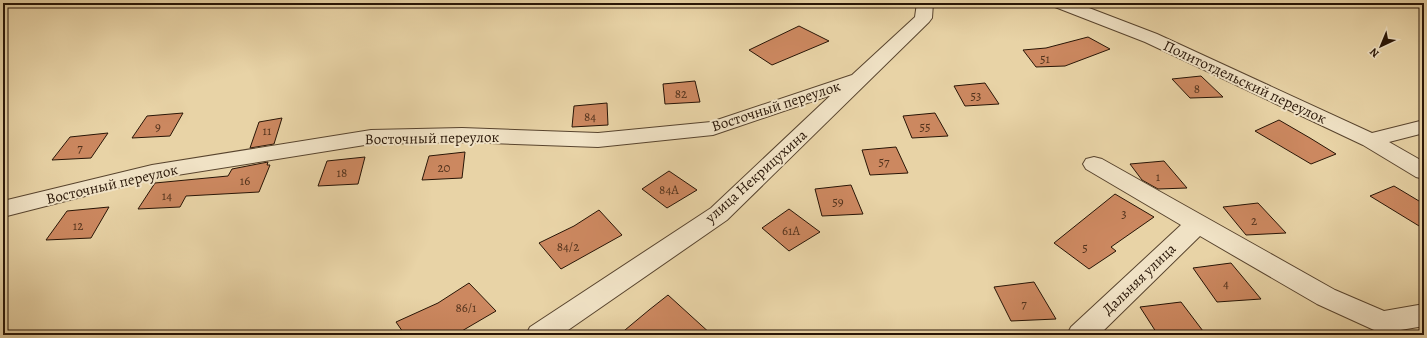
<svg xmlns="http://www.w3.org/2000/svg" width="1427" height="338" viewBox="0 0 1427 338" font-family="Alegreya,serif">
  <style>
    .building { fill: #cc8860; stroke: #281506 }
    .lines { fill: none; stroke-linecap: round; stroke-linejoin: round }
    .minor-casing { stroke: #58442e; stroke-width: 2 }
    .minor { fill: #f0e2c5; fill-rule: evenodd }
    .labels { text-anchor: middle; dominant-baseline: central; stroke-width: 4; stroke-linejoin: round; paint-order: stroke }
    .number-label { font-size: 13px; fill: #51321c }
    .street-label { font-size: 15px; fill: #281506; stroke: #f0e2c5 }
  </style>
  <rect width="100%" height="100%" fill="#e8d3a6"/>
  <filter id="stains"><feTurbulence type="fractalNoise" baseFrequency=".005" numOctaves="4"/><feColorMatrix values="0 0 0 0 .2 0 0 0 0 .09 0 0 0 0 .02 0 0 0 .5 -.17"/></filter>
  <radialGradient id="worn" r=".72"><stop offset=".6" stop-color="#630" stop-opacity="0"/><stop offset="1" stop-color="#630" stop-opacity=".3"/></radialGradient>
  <path class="building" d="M799,26l30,15 -57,24 -23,-15z
    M1088,37l22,12 -45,17 -29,1 -13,-17 23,-2z
    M1201,76l22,21 -33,1 -18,-19z
    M695,81l5,21 -35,2 -2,-20z
    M985,83l14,21 -34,2 -11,-20z
    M607,103l1,22 -36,2 2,-21z
    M183,113l-13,23 -38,2 15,-22z
    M935,113l13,23 -36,2 -9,-22z
    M282,118l-8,26 -24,4 9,-26z
    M1279,120l31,18 26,16 -25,10 -56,-33z
    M108,133l-17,25 -39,2 18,-23z
    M896,147l12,26 -38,2 -8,-25z
    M465,152l-3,26 -40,2 7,-24z
    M365,157l-7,27 -40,2 9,-25z
    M1164,161l23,27 -29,1 -16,-9 -12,-16z
    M268,162l-1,3h3l-11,27 -73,4 -6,11 -42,2 17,-26 73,-7 4,-7z
    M669,171l28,19 -30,18 -25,-19z
    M851,185l12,29 -41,2 -7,-27z
    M1394,186l30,18v25l-54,-33z
    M1115,194l39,23 -43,30 5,4 -27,18 -35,-26z
    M1258,203l28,30 -40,2 -23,-28z
    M109,207l-18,31 -45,2 21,-29z
    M789,209l31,23 -31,19 -27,-23z
    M599,210l23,25 -61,34 -22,-26 35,-17z
    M1231,263l30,36 -44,3 -24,-34z
    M1034,282l22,37 -45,2 -17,-34z
    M469,283l27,28 -41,24h-50l-9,-13 42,-19z
    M668,295l44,40h-93l30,-25z
    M1181,302l25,33h-48l-18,-28z"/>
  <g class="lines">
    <g class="minor-casing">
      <path id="minor" d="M917,3h16l-1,15 -3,4 -202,198 -166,115h-35l4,-8 181,-119 120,-113 -118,40 -115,12 -136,-5 -91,2 -219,35 -149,38v-16l149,-36 219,-35 91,-2 136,5 113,-11 141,-47 63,-58z
        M1053,3h23l81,31 215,99 52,-13v13l-35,9 35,20v17l-8,-2 -53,-32 -218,-103 -90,-35z
        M1094,157l8,2 233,131 49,21 40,-7v22l-41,7 -9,-3 -57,-26 -117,-68 -101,99h-32l4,-8 110,-102 -95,-56 -3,-5 3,-5z"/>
    </g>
    <use href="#minor" class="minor"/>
  </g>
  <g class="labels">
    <g class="number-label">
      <text x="1045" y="58">51</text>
      <text x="1197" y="88">8</text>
      <text x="681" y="93">82</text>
      <text x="976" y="95">53</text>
      <text x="590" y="116">84</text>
      <text x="158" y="126">9</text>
      <text x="925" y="126">55</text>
      <text x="267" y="130">11</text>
      <text x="80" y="147">7</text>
      <text x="884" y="161">57</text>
      <text x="444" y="167">20</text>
      <text x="342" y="172">18</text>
      <text x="1158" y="176">1</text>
      <text x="245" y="180">16</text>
      <text x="669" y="189">84А</text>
      <text x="167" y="195">14</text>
      <text x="838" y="201">59</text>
      <text x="1124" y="213">3</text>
      <text x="1254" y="220">2</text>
      <text x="78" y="225">12</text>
      <text x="791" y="230">61А</text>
      <text x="568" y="246">84/2</text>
      <text x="1085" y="247">5</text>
      <text x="1226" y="283">4</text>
      <text x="1024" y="303">7</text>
      <text x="466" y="307">86/1</text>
    </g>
    <g class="street-label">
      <text transform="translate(1245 82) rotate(25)">Политотдельский переулок</text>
      <text transform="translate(776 106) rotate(-18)">Восточный переулок</text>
      <text transform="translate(432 138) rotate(-1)">Восточный переулок</text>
      <text transform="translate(756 176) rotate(-42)">улица Некрицухина</text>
      <text transform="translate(112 184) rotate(-13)">Восточный переулок</text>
      <text transform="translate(1139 279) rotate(-44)">Дальняя улица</text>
    </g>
  </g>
  <rect width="1427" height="338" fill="none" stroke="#e8d3a6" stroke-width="16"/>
  <rect x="4" y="4" width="1419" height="330" fill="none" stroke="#281506" stroke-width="2"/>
  <rect x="8" y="8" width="1411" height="322" fill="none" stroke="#281506"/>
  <g transform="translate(1381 46) rotate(224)" stroke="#f0e2c5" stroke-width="3" paint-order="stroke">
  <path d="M0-3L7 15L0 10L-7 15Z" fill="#281506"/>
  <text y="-6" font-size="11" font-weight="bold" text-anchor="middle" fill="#281506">N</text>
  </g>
  <rect width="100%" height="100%" filter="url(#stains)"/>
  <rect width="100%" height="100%" fill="url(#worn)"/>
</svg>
